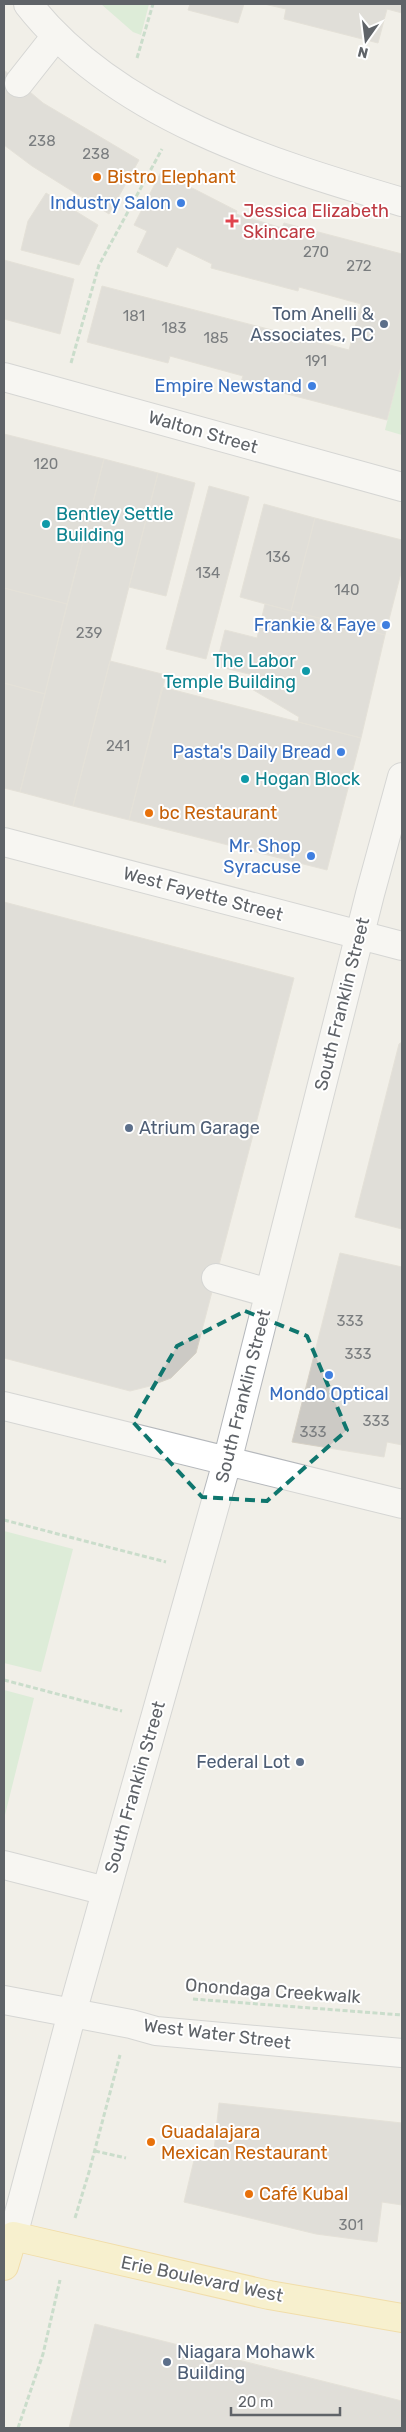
<svg xmlns="http://www.w3.org/2000/svg" width="406" height="2432" viewBox="0 0 406 2432" font-family="Rubik,sans-serif">
  <style>
    .green { fill: #c5e8c5 }
    .building { fill: #cccac5; stroke: #d6d1c6 }
    .lines { fill: none; stroke-linecap: round; stroke-linejoin: round }
    .minor-casing { stroke: #b5b8bc; stroke-width: 30 }
    .major-casing { stroke: #f2c960; stroke-width: 30 }
    .path { stroke: #9cc7a9; stroke-width: 3; stroke-dasharray: 5 2.5; stroke-linecap: butt }
    .minor { stroke: #fff; stroke-width: 28 }
    .major { stroke: #fff2af; stroke-width: 28 }
    .marked { fill: none; stroke: #0f766e; stroke-width: 4; stroke-dasharray: 10 6; stroke-linejoin: round }
    .food-dot { fill: #e8710a; stroke: #fff; stroke-width: 2 }
    .shop-dot { fill: #3f7fe0; stroke: #fff; stroke-width: 2 }
    .health-dot { fill: #e0444e; stroke: #fff; stroke-width: 2 }
    .service-dot { fill: #5c6f8a; stroke: #fff; stroke-width: 2 }
    .culture-dot { fill: #0f9aa8; stroke: #fff; stroke-width: 2 }
    .labels { text-anchor: middle; dominant-baseline: central; stroke-width: 4; stroke-linejoin: round; paint-order: stroke }
    .number-label { font-size: 15px; fill: #7a7d7f }
    .food-label { font-size: 18px; fill: #c56008; stroke: #fff; text-anchor: start }
    .shop-label { font-size: 18px; fill: #366cbe; stroke: #fff; text-anchor: end }
    .health-label { font-size: 18px; fill: #be3a42; stroke: #fff; text-anchor: start }
    .service-label { font-size: 18px; fill: #4e5e75; stroke: #fff; text-anchor: end }
    .street-label { font-size: 18px; fill: #5f6368; stroke: #fff }
    .culture-label { font-size: 18px; fill: #0d838f; stroke: #fff; text-anchor: start }
  </style>
  <rect width="100%" height="100%" fill="#f1efe8"/>
  <path class="green" d="M101,4h48l-8,31 -8,-3z
    M402,362v73l-17,-5z
    M4,1531l69,18 -32,123 -37,-9z
    M4,1690l30,8 -30,121z"/>
  <path class="building" d="M190,4h54l-6,19 -50,-13z
    M264,4h138v9l-15,-4 -9,34 -94,-24 2,-10z
    M4,70l39,33 96,57 -30,54 -77,-48 -28,-21z
    M161,172l76,39 -1,3 46,14 2,-5 118,31v108l-15,58 -146,-38 2,-6 -73,-20 -2,7 -81,-21 15,-56 247,64 12,-46 -62,-17 -1,4 -87,-23 1,-4 -35,-17 -10,20 -30,-15 10,-21 -13,-6z
    M46,193l52,32 -19,40 -58,-15 7,-29z
    M4,260l70,19 -14,55 -56,-15z
    M4,434l100,25 -37,145 -63,-16z
    M104,459l54,14 -85,333 -53,-14z
    M158,473l37,10 -29,113 -37,-9z
    M209,486l40,11 -43,162 -40,-10z
    M264,504l51,14 -24,93 -51,-14z
    M315,518l87,22v29l-17,66 -94,-24z
    M4,588l63,16 -22,90 -41,-11z
    M265,604l120,31 -24,103 -63,-16 1,-5 -49,-29 3,-13 -37,-9 9,-36 32,8z
    M110,661l56,14 -37,145 -56,-14z
    M4,683l41,11 -25,98 -16,-4z
    M162,687l199,51 -34,132 -198,-50z
    M4,902l290,76 -98,375 -25,25 -21,8 -20,5 -126,-33z
    M402,1042v187l-47,-12 44,-173z
    M340,1253l62,14v178l-15,-3 -3,15 -92,-15z
    M219,2103l183,20v82l-20,-3 -5,40 -61,-8 -132,-32 11,-46 18,4z
    M95,2324l307,77v27h-333z"/>
  <g class="lines">
    <g class="minor-casing">
      <path id="minor" d="M28,4c88,112 242,159 374,198
        M19,83l37,-47
        M4,377l398,110
        M4,842l398,104
        M216,1278l53,15
        M4,1406l398,98
        M4,1865l102,26
        M4,2000l127,24 25,7 246,22
        M4,2234l9,2 59,-223 155,-551 143,-568 32,-117"/>
    </g>
    <g class="major-casing">
      <path id="major" d="M4,2266l9,-30 256,59 133,23"/>
    </g>
    <path class="path" d="M137,58l16,-54
      M71,363l28,-98 63,-116
      M4,1520l162,42
      M4,1680l118,31
      M193,1999l209,16
      M95,2151l31,7
      M75,2218l14,-46 31,-117
      M18,2428l25,-74 17,-74"/>
    <use href="#minor" class="minor"/>
    <use href="#major" class="major"/>
  </g>
  <path d="M0 0H406V2432H0ZM245,1311l62,25 40,94 -80,71 -65,-4 -69,-75 44,-76z" fill="#f1efe8" fill-opacity=".55" fill-rule="evenodd"/>
  <path class="marked" d="M245,1311l62,25 40,94 -80,71 -65,-4 -69,-75 44,-76z"/>
  <g class="food-dot">
    <circle cx="97" cy="177" r="5"/>
    <circle cx="149" cy="813" r="5"/>
    <circle cx="151" cy="2142" r="5"/>
    <circle cx="249" cy="2194" r="5"/>
  </g>
  <g class="shop-dot">
    <circle cx="181" cy="203" r="5"/>
    <circle cx="312" cy="386" r="5"/>
    <circle cx="386" cy="625" r="5"/>
    <circle cx="341" cy="752" r="5"/>
    <circle cx="311" cy="856" r="5"/>
    <circle cx="329" cy="1375" r="5"/>
  </g>
  <path class="health-dot" d="M229.5 213.5h5v5h5v5h-5v5h-5v-5h-5v-5h5z"/>
  <g class="service-dot">
    <circle cx="384" cy="324" r="5"/>
    <circle cx="129" cy="1128" r="5"/>
    <circle cx="300" cy="1762" r="5"/>
    <circle cx="167" cy="2362" r="5"/>
  </g>
  <g class="culture-dot">
    <circle cx="46" cy="524" r="5"/>
    <circle cx="306" cy="671" r="5"/>
    <circle cx="245" cy="779" r="5"/>
  </g>
  <g class="labels">
    <g class="number-label">
      <text x="42" y="141">238</text>
      <text x="96" y="154">238</text>
      <text x="316" y="252">270</text>
      <text x="359" y="266">272</text>
      <text x="134" y="316">181</text>
      <text x="174" y="328">183</text>
      <text x="216" y="338">185</text>
      <text x="316" y="361">191</text>
      <text x="46" y="464">120</text>
      <text x="278" y="557">136</text>
      <text x="208" y="573">134</text>
      <text x="347" y="590">140</text>
      <text x="89" y="633">239</text>
      <text x="118" y="746">241</text>
      <text x="350" y="1321">333</text>
      <text x="358" y="1354">333</text>
      <text x="376" y="1421">333</text>
      <text x="313" y="1432">333</text>
      <text x="351" y="2225">301</text>
    </g>
    <g class="food-label">
      <text x="107" y="177">Bistro Elephant</text>
      <text x="159" y="813">bc Restaurant</text>
      <text x="161" y="2132">Guadalajara<tspan x="161" dy="21">Mexican Restaurant</tspan></text>
      <text x="259" y="2194">Café Kubal</text>
    </g>
    <g class="shop-label">
      <text x="171" y="203">Industry Salon</text>
      <text x="302" y="386">Empire Newstand</text>
      <text x="376" y="625">Frankie &amp; Faye</text>
      <text x="331" y="752">Pasta's Daily Bread</text>
      <text x="301" y="846">Mr. Shop<tspan x="301" dy="21">Syracuse</tspan></text>
      <text x="329" y="1394" text-anchor="middle">Mondo Optical</text>
    </g>
    <g class="health-label">
      <text x="243" y="211">Jessica Elizabeth<tspan x="243" dy="21">Skincare</tspan></text>
    </g>
    <g class="service-label">
      <text x="374" y="314">Tom Anelli &amp;<tspan x="374" dy="21">Associates, PC</tspan></text>
      <text x="139" y="1128" text-anchor="start">Atrium Garage</text>
      <text x="290" y="1762">Federal Lot</text>
      <text x="177" y="2352" text-anchor="start">Niagara Mohawk<tspan x="177" dy="21">Building</tspan></text>
    </g>
    <g class="street-label">
      <text transform="translate(203 432) rotate(16)">Walton Street</text>
      <text transform="translate(203 894) rotate(15)">West Fayette Street</text>
      <text transform="translate(342 1004) rotate(-76)">South Franklin Street</text>
      <text transform="translate(243 1396) rotate(-76)">South Franklin Street</text>
      <text transform="translate(135 1787) rotate(-74)">South Franklin Street</text>
      <text transform="translate(273 1991) rotate(4)">Onondaga Creekwalk</text>
      <text transform="translate(217 2034) rotate(7)">West Water Street</text>
      <text transform="translate(202 2279) rotate(12)">Erie Boulevard West</text>
    </g>
    <g class="culture-label">
      <text x="56" y="514">Bentley Settle<tspan x="56" dy="21">Building</tspan></text>
      <text x="296" y="661" text-anchor="end">The Labor<tspan x="296" dy="21">Temple Building</tspan></text>
      <text x="255" y="779">Hogan Block</text>
    </g>
  </g>
  <rect width="406" height="2432" fill="none" stroke="#5f6368" stroke-width="10"/>
  <g transform="translate(366 40) rotate(194)" stroke="#ffffff" stroke-width="4" paint-order="stroke">
  <path d="M0-4L9 19L0 12L-9 19Z" fill="#5f6368"/>
  <text y="-8" font-size="14" font-weight="bold" text-anchor="middle" fill="#5f6368">N</text>
  </g>
  <path d="M231 2407v8h109v-8" fill="none" stroke="#5f6368" stroke-width="2.5"/>
  <text x="238" y="2407" font-size="15" fill="#5f6368" stroke="#ffffff" stroke-width="4" paint-order="stroke">20 m</text>
</svg>
